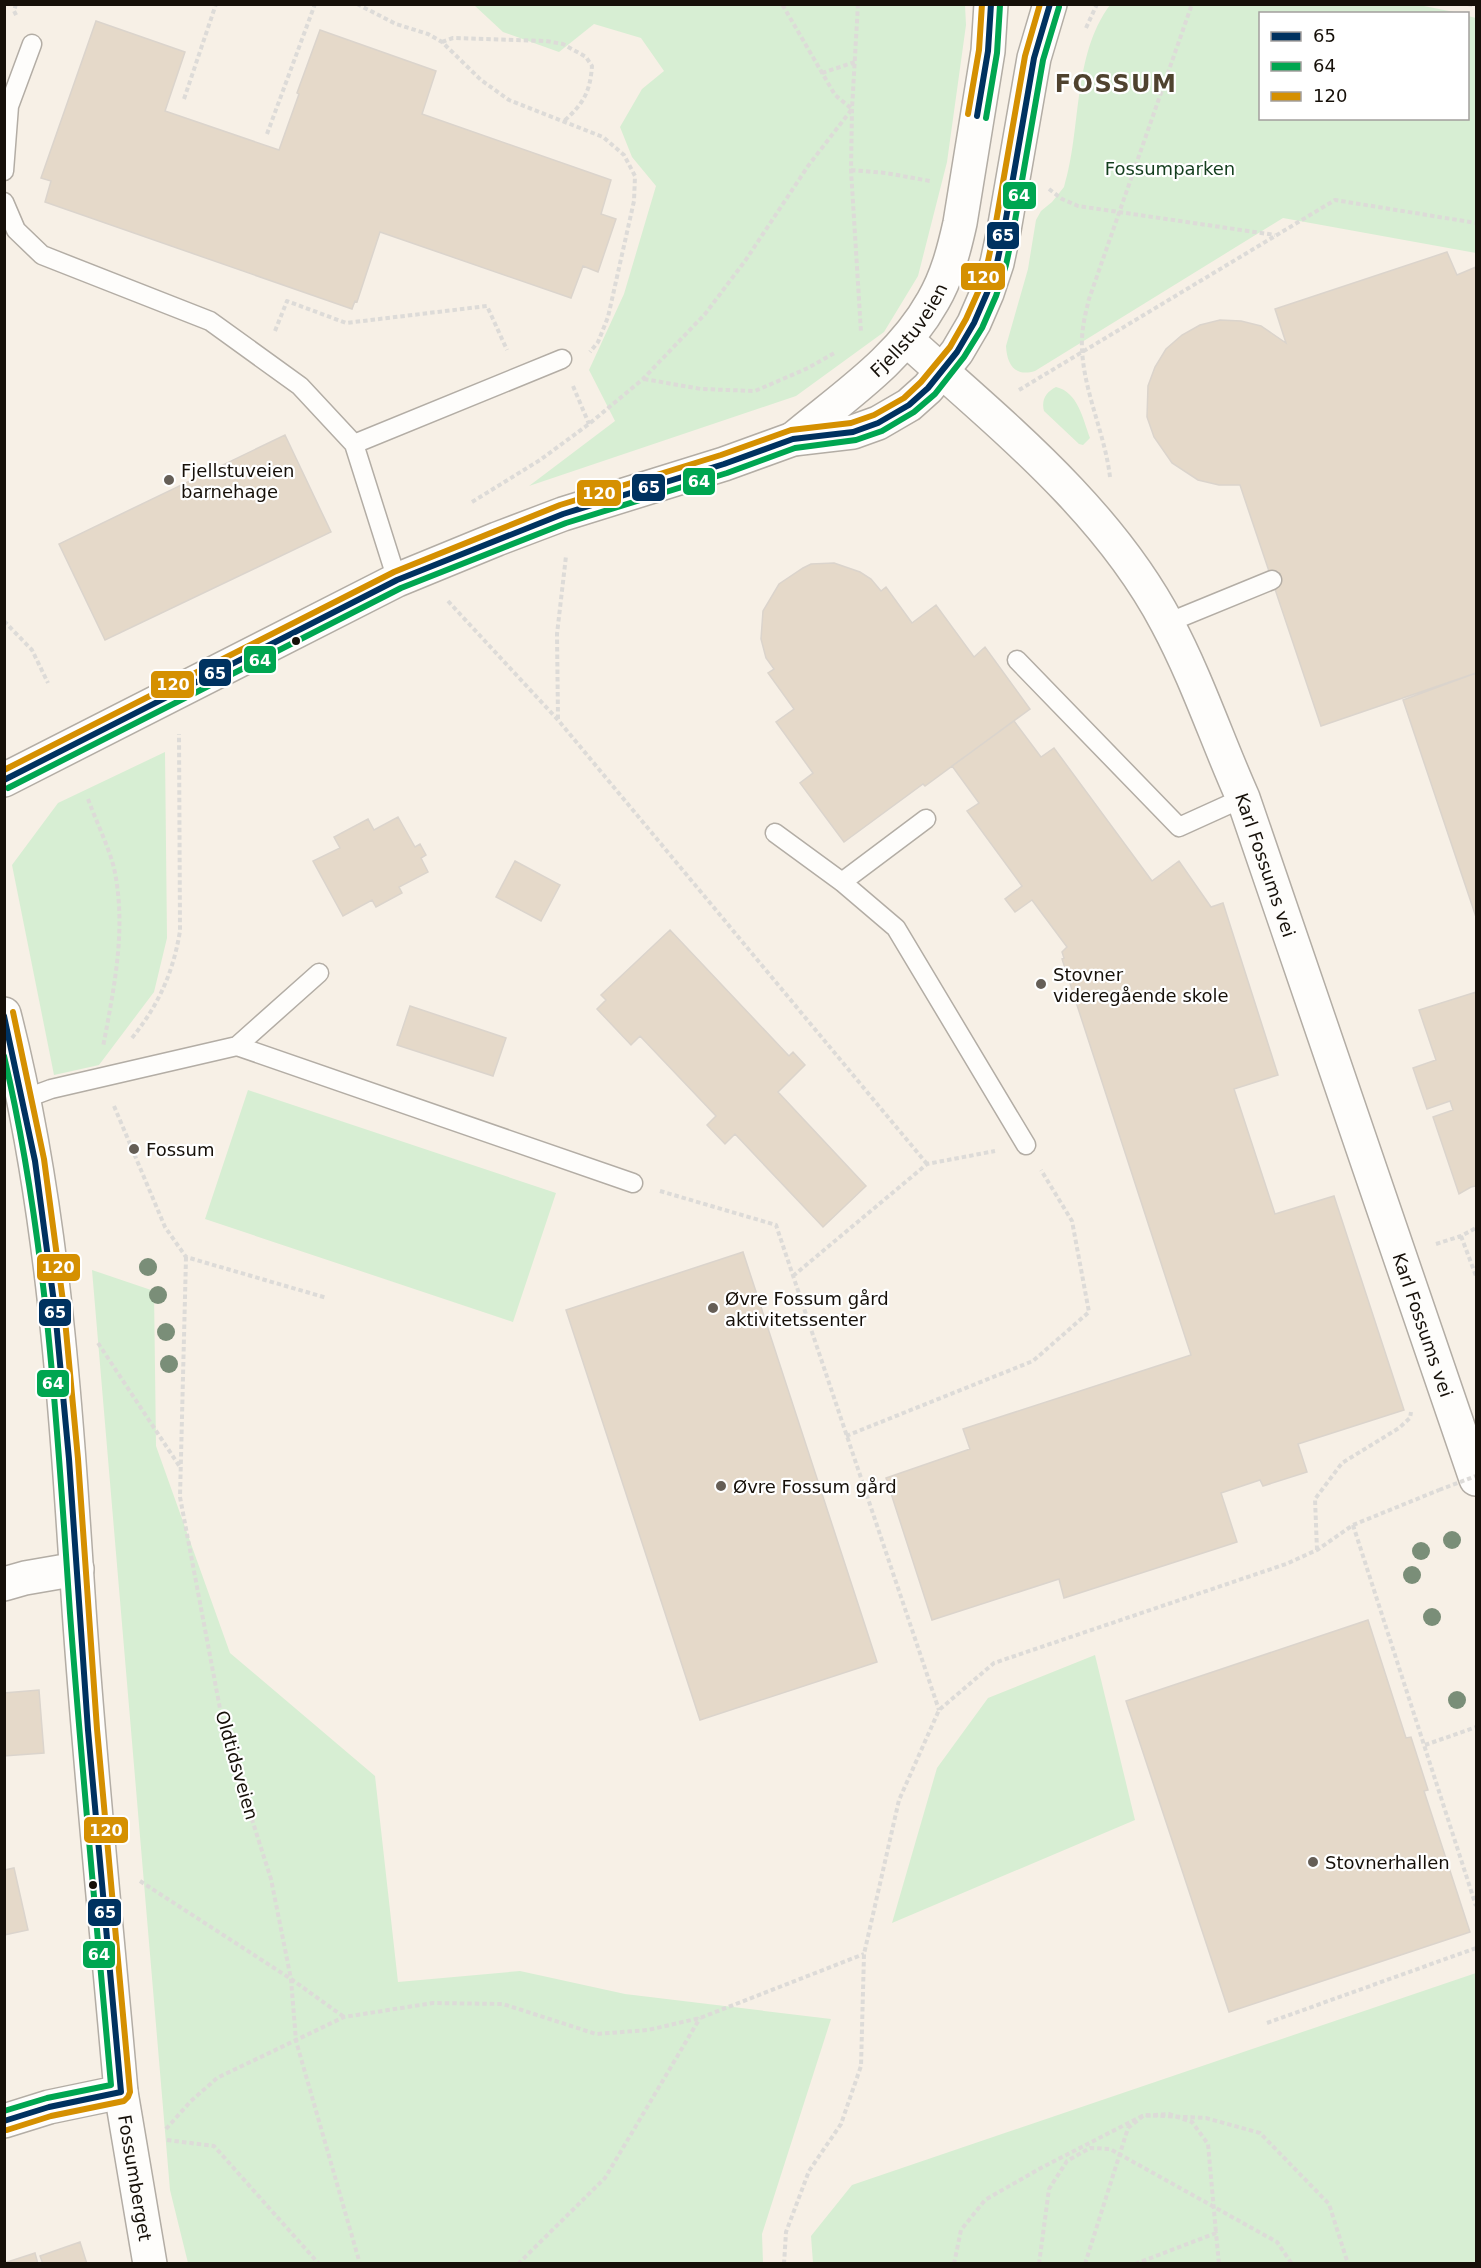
<svg xmlns="http://www.w3.org/2000/svg" width="1481" height="2268" viewBox="0 0 1481 2268" font-family="'DejaVu Sans',sans-serif">
  <style>
    .green { fill: #d7eed3 }
    .building { fill: #e5d9c9; stroke: #dbd4cc; stroke-width: 1.5 }
    .lines { fill: none; stroke-linecap: round; stroke-linejoin: round }
    .lane-casing { stroke: #b3ada5; stroke-width: 21 }
    .street-casing { stroke: #b3ada5; stroke-width: 36 }
    .secondary-casing { stroke: #b3ada5; stroke-width: 36 }
    .path { stroke: #dddbd8; stroke-width: 4; stroke-dasharray: 4.5 3; stroke-linecap: butt }
    .lane { stroke: #fefdfb; stroke-width: 18 }
    .street { stroke: #fefdfb; stroke-width: 33 }
    .secondary { stroke: #fefdfb; stroke-width: 33 }
    .path-bridge { stroke: #dddbd8; stroke-width: 4; stroke-dasharray: 4.5 3; stroke-linecap: butt }
    .bus-1-casing { stroke: #fff; stroke-width: 10 }
    .bus-2-casing { stroke: #fff; stroke-width: 10 }
    .bus-3-casing { stroke: #fff; stroke-width: 10 }
    .bus-1 { stroke: #003260; stroke-width: 6 }
    .bus-2 { stroke: #00a651; stroke-width: 6 }
    .bus-3 { stroke: #d59001; stroke-width: 6 }
    .tree { fill: #7a8e78 }
    .poi-dot { fill: #655e56; stroke: #fff; stroke-width: 2 }
    .bus-dot { fill: #161009; stroke: #fff; stroke-width: 2 }
    .labels { text-anchor: middle; dominant-baseline: central; stroke-width: 4.5; stroke-linejoin: round; paint-order: stroke }
    .park-label { font-size: 18px; fill: #143e1e; stroke: #fff }
    .street-label { font-size: 18px; fill: #161009; stroke: #fff }
    .poi-label { font-size: 18px; fill: #161009; stroke: #fff; text-anchor: start }
    .district-label { font-size: 24px; font-weight: bold; letter-spacing: 1.5px; fill: #4f422f; stroke: #fff }
    .line-badge { stroke: #fff; stroke-width: 2 }
    .badge-label { font-size: 16px; text-anchor: middle; font-weight: bold; fill: #fff }
  </style>
  <rect width="100%" height="100%" fill="#f7f0e6"/>
  <path class="green" d="M474,5h491l1,20 -19,137 -29,114 -34,56 -88,64 -267,90 86,-65 -26,-51 35,-76 32,-108 -24,-29 -12,-30 22,-38 22,-18 -23,-33 -47,-14 -35,28 -56,-20z
    M1419,5l40,8 -199,1v104h208v-102l8,2v235l-193,-35 -248,153c-20,6 -28,-6 -29,-25l22,-77 8,-49 5,-9 11,-9 12,-15c18,-58 8,-131 46,-182z
    M1056,387c22,5 27,32 34,51l-7,7 -4,-1 -35,-33c-3,-11 2,-19 12,-24z
    M165,752l2,186 -13,54 -55,73 -45,10 -42,-210 46,-62z
    M248,1090l308,103 -43,129 -308,-103z
    M92,1270l62,21 2,155 74,207 145,123 23,206 122,-11 105,23 206,25 -69,215 1,29h-575l-18,-73z
    M1095,1655l40,165 -243,103 45,-155 51,-70z
    M1476,1973v290h-663l-2,-27 41,-51z"/>
  <path class="building" d="M96,21l89,31 -20,59 114,39 20,-56 -2,-1 23,-63 116,41 -14,43 189,66 -10,34 15,5 -18,53 -15,-6 -12,32 -191,-66 -23,70 -2,-1 -3,8 -307,-107 6,-21 -10,-3z
    M1447,252l10,23 19,-8v406l-155,53 -81,-241h-21l-21,-5 -26,-17 -18,-26 -7,-20 1,-31 7,-19 11,-18 16,-14 18,-10 20,-5 21,1 20,5 25,17 -11,-34z
    M285,435l46,97 -226,108 -46,-96z
    M834,563l26,9 11,7 10,12 5,-4 26,36 24,-18 38,52 11,-10 45,62 -105,77 -2,-2 -79,58 -44,-59 13,-10 -37,-51 18,-13 -26,-36 6,-4 -8,-11 -5,-19 2,-28 16,-27 24,-16 8,-4z
    M1476,673v244l-73,-217z
    M1014,721l27,36 13,-9 98,133 27,-20 32,46 12,-4 55,172 -44,14 41,125 59,-18 70,214 -106,34 9,28 -44,14 -3,-6 -39,13 16,49 -173,56 -5,-19 -127,41 -46,-142 84,-29 -7,-20 228,-74 -129,-396 2,-1 -2,-6 5,-5 -35,-47 -17,12 -10,-13 17,-13 -55,-75 12,-8 -27,-37z
    M398,817l17,30 5,-3 6,11 -5,3 7,14 -29,15 3,6 -26,14 -4,-7 -29,16 -30,-55 27,-13 -6,-11 34,-18 6,11z
    M515,861l45,24 -19,36 -45,-24z
    M670,930l119,126 4,-4 12,13 -27,27 88,94 -43,41 -88,-93 -10,10 -18,-19 9,-9 -76,-80 -9,9 -34,-36 9,-9 -5,-5z
    M1476,992v194l-5,1 -12,7 -26,-77 20,-7 -3,-9 -23,8 -14,-41 23,-8 -17,-50z
    M410,1006l96,32 -13,38 -96,-31z
    M743,1252l134,410 -177,58 -134,-410z
    M1368,1620l38,118 5,-1 17,53 -4,1 46,141 -241,80 -103,-311z
    M39,1690l5,63 -40,3v-63z
    M14,1868l14,62 -24,5v-65z
    M80,2242l7,22h-44l-3,-8z
    M35,2253l3,11h-34v-1z"/>
  <g class="lines">
    <g class="lane-casing">
      <path id="lane" d="M4,171l5,-65 23,-62
        M4,202l12,28 26,25 168,66 90,65 54,58 43,136
        M354,444l208,-85
        M1167,623l105,-43
        M1017,660l162,167 64,-29
        M775,833l67,49 54,46 130,217
        M842,882l84,-63
        M237,1046l82,-73
        M24,1099l27,-10 186,-43 396,137"/>
    </g>
    <g class="street-casing">
      <g id="street">
        <path id="s1" d="M907,340c94,85 200,169 260,283 30,56 50,117 76,175l233,681"/>
        <path d="M4,1584l21,-6 52,-9"/>
        <path id="s2" d="M121,2092l29,172"/>
      </g>
    </g>
    <g class="secondary-casing">
      <g id="secondary">
        <path id="s3" d="M793,439c50,-42 107,-79 140,-138 14,-24 21,-51 27,-78l28,-172 3,-47"/>
        <path d="M4,780l393,-200 100,-41 66,-25 161,-50 69,-25 60,-7 25,-9 31,-18 19,-17 29,-36 17,-29 13,-30 10,-30 7,-33 30,-172 16,-54"/>
        <path d="M4,1014c50,194 62,396 75,595 11,161 28,322 42,483l-72,15 -45,14"/>
      </g>
    </g>
    <path class="path" d="M16,4l-2,7 3,6
      M357,4l39,20 32,10 14,8 39,38 28,20 94,37 21,18 11,21 -1,25 -26,116 -10,25 -8,10
      M858,4l-6,105 -1,61 10,162
      M1468,4l8,2
      M1086,28l11,-24
      M442,42l11,-4 93,3 17,3 23,13 6,9c-2,27 -9,38 -29,56
      M822,73l33,-11
      M184,99l32,-95
      M267,134l48,-130
      M851,170l35,3 44,8
      M1049,189l13,10 16,7 197,29
      M275,331l12,-30 59,22 141,-17 20,44
      M644,379l57,10 54,2 53,-23 28,-16
      M573,386l16,38
      M1019,390l316,-190 141,23
      M1110,477c-5,-43 -26,-84 -28,-128 -1,-17 3,-34 7,-50l103,-295
      M472,502l68,-42 49,-36 54,-45 62,-65 40,-53 63,-95 44,-57 -17,-14 -53,-91
      M448,601l110,119 369,444
      M4,621l28,29 16,33
      M558,719l-1,-85 9,-78
      M88,799c8,22 20,46 26,69 13,60 0,120 -11,179
      M132,1038c27,-34 41,-65 48,-107l-1,-197
      M114,1106l51,121 21,30 141,41
      M660,1191l116,34 163,485
      M1461,1236l15,40
      M1436,1244l25,-8 15,-8
      M186,1257l-6,240 45,238 46,144 20,100 5,62 64,223
      M793,1276l134,-112 68,-13
      M98,1343l82,124
      M846,1436l187,-75 56,-49 -17,-91 -31,-51
      M1353,1525l123,381
      M1317,1550l-2,-51 27,-36 57,-35 11,-10 1,-6
      M1425,1745l51,-18
      M140,1881l151,98 53,38
      M1267,2023l209,-75
      M166,2129l24,-27 27,-24 127,-61 89,-14 70,1 93,30 52,-4 52,-12 164,-64
      M167,2140l47,6 105,118
      M518,2264l87,-86 95,-160
      M784,2264l2,-32 23,-61 32,-47 20,-58 3,-112 35,-154 40,-90 55,-47 292,-99 31,-14 36,-25 86,-35
      M954,2264l7,-34 24,-30 54,-31 105,-54 62,3 54,15 69,71 19,60
      M1039,2264l10,-75 18,-28 23,-13 20,1 167,93 15,22
      M1135,2264l81,-31 3,31"/>
    <use href="#lane" class="lane"/>
    <use href="#street" class="street"/>
    <use href="#secondary" class="secondary"/>
    <path class="path-bridge" d="M1439,1490l37,-14
      M1085,2264l43,-136 15,-12 26,-2 23,8 16,22 8,89"/>
    <g class="bus-1-casing">
      <path id="bus-1" d="M977,116l11,-65 3,-47
        M4,780l393,-200 166,-66 161,-50 69,-25 60,-7 25,-9 31,-18 19,-17 29,-36 17,-29 13,-30 10,-30 7,-33 30,-172 16,-54
        M4,1016l31,145 20,149 14,149 19,271 33,362 -72,15 -45,14"/>
    </g>
    <g class="bus-2-casing">
      <path id="bus-2" d="M986,118l11,-65 3,-48
        M8,788l393,-200 165,-65 161,-50 68,-25 61,-8 26,-9 32,-19 21,-18 29,-37 18,-29 14,-32 10,-31 7,-33 30,-172 16,-53
        M4,1056c43,183 53,370 66,557 12,158 27,315 41,472l-64,13 -43,13"/>
    </g>
    <g class="bus-3-casing">
      <path id="bus-3" d="M968,114l11,-64 3,-46
        M4,770l390,-198 166,-67 161,-50 70,-25 60,-7 23,-8 30,-17 17,-16 29,-35 16,-28 13,-29 9,-29 7,-33 30,-172 15,-52
        M7,2130l44,-14 73,-15 4,-4 2,-5 -33,-363 -19,-270 -14,-150 -20,-150 -31,-147"/>
    </g>
    <use href="#bus-1" class="bus-1"/>
    <use href="#bus-2" class="bus-2"/>
    <use href="#bus-3" class="bus-3"/>
  </g>
  <g class="tree">
    <circle cx="148" cy="1267" r="9"/>
    <circle cx="158" cy="1295" r="9"/>
    <circle cx="166" cy="1332" r="9"/>
    <circle cx="169" cy="1364" r="9"/>
    <circle cx="1452" cy="1540" r="9"/>
    <circle cx="1421" cy="1551" r="9"/>
    <circle cx="1412" cy="1575" r="9"/>
    <circle cx="1432" cy="1617" r="9"/>
    <circle cx="1457" cy="1700" r="9"/>
  </g>
  <g class="poi-dot">
    <circle cx="169" cy="480" r="6"/>
    <circle cx="1041" cy="984" r="6"/>
    <circle cx="134" cy="1149" r="6"/>
    <circle cx="713" cy="1308" r="6"/>
    <circle cx="721" cy="1486" r="6"/>
    <circle cx="1313" cy="1862" r="6"/>
  </g>
  <g class="bus-dot">
    <circle cx="296" cy="641" r="5"/>
    <circle cx="93" cy="1885" r="5"/>
  </g>
  <g class="labels">
    <g class="park-label">
      <text x="1170" y="168">Fossumparken</text>
    </g>
    <g class="street-label">
      <text stroke="none"><textPath href="#s3" startOffset="160">Fjellstuveien</textPath></text>
      <text stroke="none"><textPath href="#s1" startOffset="648">Karl Fossums vei</textPath></text>
      <text stroke="none"><textPath href="#s1" startOffset="1134">Karl Fossums vei</textPath></text>
      <text transform="translate(237 1765) rotate(74)">Oldtidsveien</text>
      <text stroke="none"><textPath href="#s2" startOffset="87">Fossumberget</textPath></text>
    </g>
    <g class="poi-label">
      <text x="181" y="470">Fjellstuveien<tspan x="181" dy="21">barnehage</tspan></text>
      <text x="1053" y="974">Stovner<tspan x="1053" dy="21">videregående skole</tspan></text>
      <text x="146" y="1149">Fossum</text>
      <text x="725" y="1298">Øvre Fossum gård<tspan x="725" dy="21">aktivitetssenter</tspan></text>
      <text x="733" y="1486">Øvre Fossum gård</text>
      <text x="1325" y="1862">Stovnerhallen</text>
    </g>
    <g class="district-label">
      <text x="1116" y="84">FOSSUM</text>
    </g>
  </g>
  <g class="line-badge">
    <rect x="1002" y="181" width="35" height="29" rx="6" fill="#00a651"/>
    <rect x="986" y="221" width="34" height="29" rx="6" fill="#003260"/>
    <rect x="960" y="262" width="46" height="29" rx="6" fill="#d59001"/>
    <rect x="682" y="467" width="34" height="29" rx="6" fill="#00a651"/>
    <rect x="631" y="473" width="35" height="29" rx="6" fill="#003260"/>
    <rect x="576" y="479" width="46" height="28" rx="6" fill="#d59001"/>
    <rect x="243" y="645" width="34" height="29" rx="6" fill="#00a651"/>
    <rect x="198" y="658" width="34" height="29" rx="6" fill="#003260"/>
    <rect x="150" y="670" width="45" height="29" rx="6" fill="#d59001"/>
    <rect x="36" y="1253" width="45" height="29" rx="6" fill="#d59001"/>
    <rect x="38" y="1298" width="34" height="29" rx="6" fill="#003260"/>
    <rect x="36" y="1369" width="34" height="29" rx="6" fill="#00a651"/>
    <rect x="83" y="1816" width="46" height="28" rx="6" fill="#d59001"/>
    <rect x="87" y="1898" width="35" height="29" rx="6" fill="#003260"/>
    <rect x="82" y="1940" width="34" height="29" rx="6" fill="#00a651"/>
  </g>
  <g class="badge-label">
    <text x="1019" y="201">64</text>
    <text x="1003" y="241">65</text>
    <text x="983" y="283">120</text>
    <text x="699" y="487">64</text>
    <text x="649" y="493">65</text>
    <text x="599" y="499">120</text>
    <text x="260" y="666">64</text>
    <text x="215" y="679">65</text>
    <text x="173" y="690">120</text>
    <text x="58" y="1273">120</text>
    <text x="55" y="1318">65</text>
    <text x="53" y="1389">64</text>
    <text x="106" y="1836">120</text>
    <text x="105" y="1918">65</text>
    <text x="99" y="1960">64</text>
  </g>
  <rect width="1481" height="2268" fill="none" stroke="#161009" stroke-width="12"/>
  <rect x="1259" y="12" width="210" height="108" fill="#ffffff" stroke="#a29f9d" stroke-width="1.5"/>
  <rect x="1271" y="32" width="30" height="9" fill="#003260" stroke="#a29f9d" stroke-width="1.5"/>
  <text x="1313" y="42" font-size="18" fill="#161009">65</text>
  <rect x="1271" y="62" width="30" height="9" fill="#00a651" stroke="#a29f9d" stroke-width="1.5"/>
  <text x="1313" y="72" font-size="18" fill="#161009">64</text>
  <rect x="1271" y="92" width="30" height="9" fill="#d59001" stroke="#a29f9d" stroke-width="1.5"/>
  <text x="1313" y="102" font-size="18" fill="#161009">120</text>
</svg>
